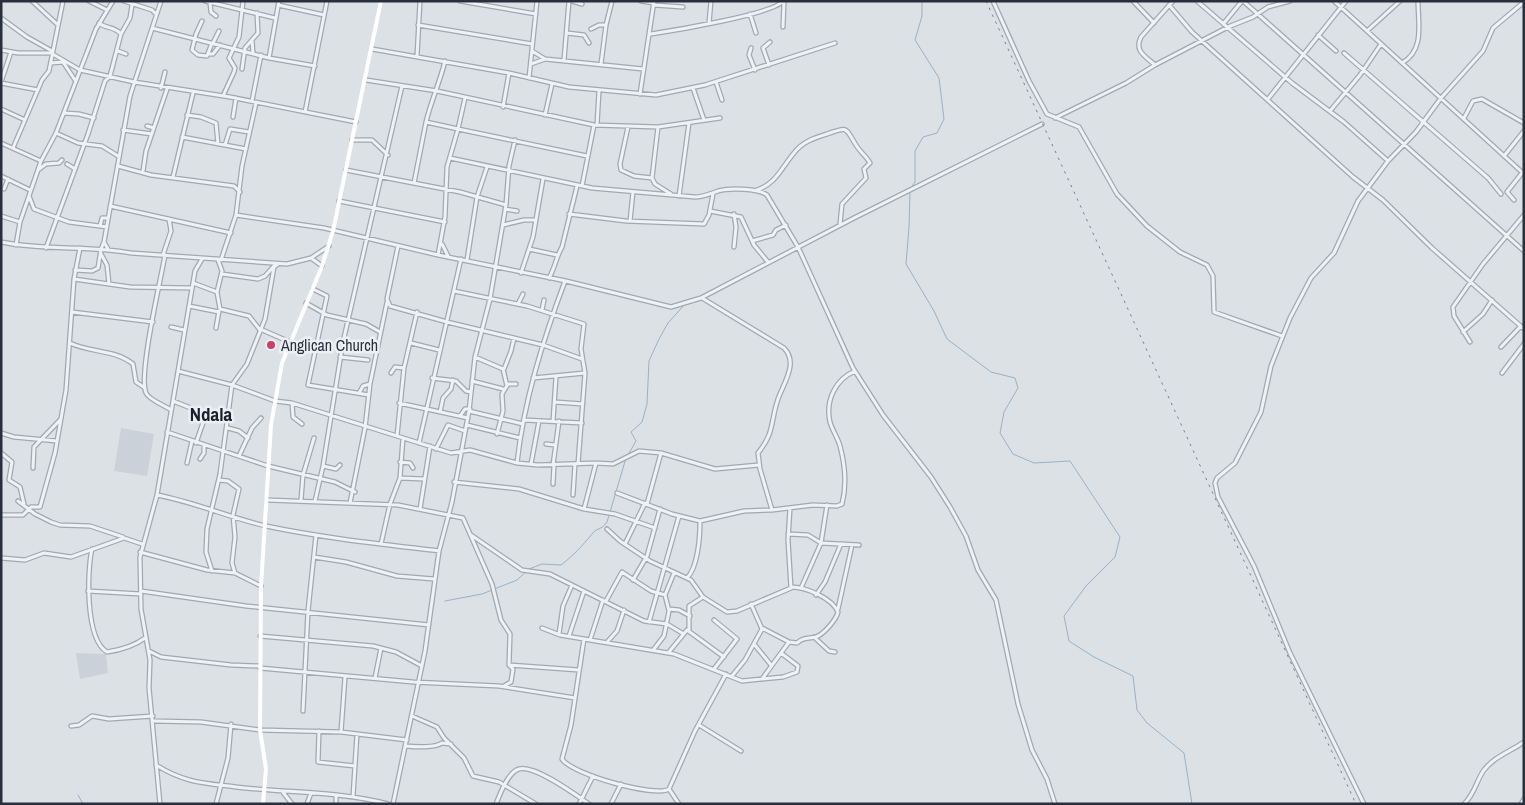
<svg xmlns="http://www.w3.org/2000/svg" width="1525" height="805" viewBox="0 0 1525 805" font-family="'Archivo Narrow',sans-serif">
  <style>
    .built { fill: #cbd1d8 }
    .lines { fill: none; stroke-linecap: round; stroke-linejoin: round }
    .stream { stroke: #98b2c6; stroke-width: 1 }
    .street-casing { stroke: #a2a8b0; stroke-width: 5.5 }
    .street { stroke: #eff2f5; stroke-width: 3 }
    .secondary { stroke: #fff; stroke-width: 4 }
    .rail { stroke: #76828f; stroke-width: 1; stroke-dasharray: 2.5 5; stroke-linecap: butt }
    .poi-dot { fill: #ca4263; stroke: #ecf0f4; stroke-width: 2 }
    .labels { text-anchor: middle; dominant-baseline: central; stroke-width: 5; stroke-linejoin: round; paint-order: stroke }
    .poi-label { font-size: 16px; fill: #27303c; stroke: #ecf0f4; text-anchor: start }
    .quarter-label { font-size: 19px; font-weight: bold; fill: #19212d; stroke: #ecf0f4 }
  </style>
  <rect width="100%" height="100%" fill="#dce1e6"/>
  <path class="built" d="M121,428l33,6 -7,42 -33,-5z
    M76,653l30,1 2,19 -28,6z"/>
  <g class="lines">
    <path class="stream" d="M911,188l4,-6v-31l8,-14 14,-4 7,-14 -5,-41 -24,-38 7,-24v-15
      M910,191l-1,36 -3,37 28,47 13,28 44,33 24,6 3,10 -14,24 -4,21 13,21 21,9 36,-2 50,76 -5,20 -29,29 -22,30 5,25 25,16 39,19 4,34 10,13 37,30 8,51
      M628,455l8,-14 -5,-9 11,-10 5,-18 2,-43 10,-22 9,-16 17,-19
      M445,601l37,-7 35,-14 12,-11 13,-5 19,1c13,-10 21,-19 31,-31 4,-6 10,-4 15,-12l19,-64
      M78,795l5,9"/>
    <g class="street-casing">
      <path id="street" d="M32,1l26,24
        M89,1l18,9
        M124,1l28,9 4,4
        M205,1l70,17
        M460,1l76,13
        M572,1l10,3
        M641,1l13,2
        M993,1l36,80 18,33 32,13 38,67 30,32 33,26 27,13 6,11 1,36 68,24
        M1133,1l21,22
        M1197,1l95,82 52,39 44,39
        M1243,1l281,250
        M1334,1l190,173
        M210,3l1,9 5,4
        M278,5l46,10
        M654,5l29,2
        M1169,5l23,27 161,145 30,23 49,48 92,81
        M750,14l6,19
        M1,18l26,19 25,14
        M202,21l-6,13 -4,16 6,5 9,1 5,-13
        M99,23c7,6 15,3 22,11
        M709,23l2,-22
        M1224,23l18,-22
        M418,25l114,19
        M783,27l1,-26
        M152,28l117,30 46,8
        M591,29l8,-4h7
        M1367,31l33,-30
        M567,33l17,2 5,8
        M651,34c20,-3 123,-20 132,-33
        M1318,35l18,16
        M252,40l1,13
        M213,43l6,-12
        M751,48l-2,7 6,15
        M372,49l137,24 60,14 87,8 49,-10 130,-42
        M1,50l17,3h33l29,17 54,12 96,15 126,25
        M118,51l8,3
        M532,51l13,8
        M1344,53l144,125 13,16
        M209,54h4l7,-9
        M417,56l3,-55
        M269,58l10,-57
        M564,60l5,-59
        M51,63l12,-1 12,18
        M1402,63c23,-13 16,-40 16,-62
        M531,64l14,-5 98,10
        M601,64l5,-39 6,-24
        M769,65l-6,-17 7,-6
        M1155,65c-10,-9 -21,-14 -14,-28l32,-36
        M242,69l3,-21 13,-15 -1,-20
        M529,78l8,-77
        M366,80l71,11 157,34 64,2 62,-9
        M1,82l10,-30
        M716,82l6,18
        M1,83l37,7
        M161,88l4,-16
        M693,88l11,32
        M640,94l14,-93
        M223,96l11,-24 1,-4 -6,-10 10,-21 4,-36
        M465,98l-7,31 129,27
        M1268,99l78,-98
        M252,101l9,-46
        M503,107l6,-34
        M1,109l24,11
        M1330,111l30,-36 21,-31
        M305,112l22,-111
        M64,113l15,1 15,4
        M187,115l14,2 15,6 2,21
        M545,115l7,-31
        M233,117l3,-19
        M1055,118l71,-35 29,-18 73,-38 25,-10 15,-10 22,-6
        M1464,118l9,-17 9,-2 42,24
        M597,125l2,-34
        M147,126l7,2
        M628,127l-8,37 1,6 13,6 18,2
        M658,127l-6,51 3,6 16,10
        M123,130l29,4
        M56,133l22,10 24,3 16,10
        M182,137l64,12
        M352,140h20l16,15
        M1,143l40,18
        M225,145l5,-16 19,3
        M13,148l29,-68 7,-9 14,-70
        M1504,156l20,-25
        M450,158l142,30 103,9c9,0 14,-3 23,-6 11,-3 40,-3 49,4l31,52 55,121 30,47 48,62 19,30 16,29 12,34 18,30 22,104 14,46 15,29 8,25
        M67,164l8,5
        M118,166l33,9 83,11 6,6
        M38,170l8,-6 13,-1 3,-3
        M346,170l114,22 46,13
        M143,171l3,-20 21,-62
        M1,176l29,14
        M173,177l20,-84
        M414,183l12,-61
        M582,186l12,-61
        M4,189l4,-10
        M757,190c19,-6 25,-23 37,-37 8,-11 20,-15 33,-19 22,-8 18,-6 29,11 4,7 11,12 14,18l-6,6 2,9 -24,26 -2,20
        M29,196l5,13 35,13 38,5
        M679,196l10,-73
        M1514,200l-7,-8 15,-19
        M339,201l106,21
        M110,206l121,27
        M505,209l12,2
        M710,211l31,6 13,28 14,17
        M569,214l57,7 78,3 5,-9 4,-21
        M734,214l2,13 -2,20
        M236,215l88,13 114,27 128,26 105,26 30,-9 153,-80 188,-94
        M1,216l19,6
        M630,221l3,-29
        M503,225l21,-5h12
        M100,226l2,-8h6
        M752,241l21,-6 3,-5 10,-5
        M1,242c43,9 87,3 130,11l156,11 24,-6 18,-12
        M442,244l6,12
        M16,245l4,-23 21,-61 15,-28 40,-104 17,-28
        M398,246l-11,53 3,7 57,16 96,23 39,14
        M46,248l42,-114 17,-53 5,-5 11,-42 9,-16 2,-13
        M108,249l-4,-7 26,-146 31,-95
        M529,249l28,6
        M101,254l6,11 2,19
        M163,255l8,-24 -2,-12
        M165,255c-4,24 -27,120 -19,138 3,7 18,12 25,17
        M438,255l7,-38 2,-50 11,-38 -32,-7c5,-21 14,-40 19,-61
        M311,258l11,8
        M221,260l15,-45 6,-49 14,-63
        M467,260l10,-63 10,-30
        M75,270l17,1 6,-3 3,-19 3,-7
        M521,273l12,-36 10,-58
        M222,274l36,5 7,-3 9,-10
        M549,278c6,-10 7,-21 13,-31l15,-61
        M74,279l56,8 62,1
        M193,283l24,9 3,17 29,7 11,14
        M313,289l14,7 -19,89 61,10
        M454,291l73,15 57,18 -3,25 4,24 -7,91
        M217,292l5,-21 -4,-11
        M702,298l82,50c15,15 -1,36 -6,51 -8,24 -3,33 -20,54l2,16 12,41 41,-5 24,1 5,-2c5,-19 3,-39 -2,-58 -2,-8 -8,-16 -10,-24 -5,-22 6,-43 25,-51
        M306,303l21,12 39,9 14,8
        M518,304l5,-10
        M189,306l30,6
        M542,310l2,-10
        M72,312l81,10
        M171,327l13,3
        M216,328l3,-17
        M260,329l30,13
        M1463,332l20,-18 9,-14
        M1470,342l-16,-26 -1,-9 30,-43 41,-49
        M70,343c21,10 44,6 63,21l3,18 9,6
        M411,343l28,7
        M1501,347l20,-21
        M340,357l28,3
        M475,357l28,12 4,17
        M504,369l7,-18 3,-13
        M178,371l54,14 43,16 17,2 159,50 19,-3 47,13 21,2 58,-2 17,1 26,-13 22,2 54,16 44,-4
        M391,373l4,-6 9,1
        M1502,373l22,-29
        M432,378l24,3 10,10 5,1
        M533,378l52,-5
        M472,381l31,8
        M359,393l4,-7 7,-2
        M173,401l33,13 -10,29
        M555,402l28,2
        M292,403l1,14 9,7
        M399,403l69,15
        M469,411l54,13
        M440,412l3,-14 8,-9 2,-9
        M460,416l5,-7h5
        M524,420l58,3
        M553,421l3,-44
        M467,425l53,13
        M228,428l11,3 9,7
        M167,432l101,34 67,16 20,10
        M1,433l13,4 43,4
        M497,434l6,-23 -1,-17 6,-10h8
        M397,436l7,-68 13,-56
        M419,443l42,-184
        M546,444l9,1
        M436,449l12,-24 17,6
        M1,453l11,9 -3,18 11,7 4,17
        M239,456l13,-28 9,-10
        M200,459l4,-6v-8
        M400,462l10,1 3,5
        M187,463l5,-22
        M517,463c7,-63 26,-123 48,-182
        M531,464l8,-43
        M553,465l6,-44
        M323,466l13,3 4,-4
        M33,468l1,-21 26,-27
        M400,478l24,1
        M219,480l9,1 11,8 -6,26 2,22 -3,26 3,10
        M454,482l65,7 65,20 31,5 40,14
        M553,484l1,-19
        M617,493l55,21 28,7 44,-10 28,-1
        M157,495c38,7 73,23 109,31 57,12 115,18 173,25
        M573,495l2,-31
        M267,500l131,5 65,13 29,66 9,36 9,14 -1,31 4,4 -2,13 -7,4
        M301,500l2,-25 11,-37
        M18,501l17,13 16,8 9,3 30,1 33,11
        M315,501l8,-35 20,-124 59,-256
        M350,503l15,-75 5,-44 17,-82
        M647,504l14,-51
        M420,509l10,-63
        M584,509l12,-46
        M1,515h22l8,-8h9l15,-54 11,-63 8,-111 6,-31
        M607,529l13,12 30,20 41,19 12,17 24,15 10,-1 54,-23 -3,-48 2,-32
        M788,534l20,1 13,8 38,2
        M471,535l51,35 28,4 94,47 23,3 15,9
        M381,544l9,-40 10,-26 3,-40
        M625,544l20,-41
        M92,549c-5,22 -7,90 15,103 14,-2 27,-6 38,-14
        M140,552l67,18 28,3 26,13
        M314,557l32,5 51,14 37,3
        M1,558l24,2 19,-7 27,4 53,-19 18,6
        M212,571l-6,-19 1,-23 13,-55 12,-89 15,-21 18,-45 9,-52 4,-3
        M687,578c11,-11 13,-41 13,-57
        M633,580l14,-24 13,-47
        M801,588l20,-45 6,-38
        M88,591l53,3
        M141,591l105,15 183,19
        M816,595l9,-13 16,-38
        M606,601l16,-29 29,19 14,4
        M669,609l10,1 11,6
        M838,609l14,-64
        M649,622l30,-106
        M542,628l18,7 114,19 68,27 41,-4 14,-5 1,-6 -17,-13
        M689,630v-24l14,-9
        M559,634l4,-28 9,-21
        M260,636l113,10 23,6 26,14
        M569,636l15,-45
        M814,637l15,14 6,1
        M584,639l-13,86 -9,34c9,15 94,39 107,30l26,-58 31,-57
        M590,640l13,-40
        M608,641l9,-10 7,-21
        M789,642l8,1c7,-6 10,-4 19,-6 8,-3 20,-17 22,-25 -6,-14 -32,-25 -47,-25
        M754,644l17,21
        M654,649l10,-13 5,-25 -4,-16 9,-22
        M149,651l12,6 70,8 28,1
        M669,652l18,-22 37,27
        M509,665l70,5
        M260,668l153,14 86,4 76,12
        M714,669l23,-30 -23,-19
        M732,676l13,-16 17,-31 -11,-25
        M375,678l6,-30
        M762,679l27,-37 -27,-14
        M303,711l5,-100 8,-76
        M412,716l25,11 7,11 20,20 9,18 26,6 37,22
        M154,721l47,1 59,8 81,2 66,8
        M699,725l42,26
        M71,726l8,-1 13,-9 17,3 44,-3
        M319,731l-1,31 37,4
        M341,732l4,-55
        M406,746c9,1 29,2 36,-3l9,1
        M156,765c29,18 48,18 80,22 50,6 103,4 152,17
        M669,789l10,15
        M282,791l10,13
        M353,797l4,-63
        M160,804l-11,-116 1,-28 -9,-51 -1,-52 17,-62 38,-224 7,-12
        M216,804l12,-46 3,-34
        M307,804l4,-11
        M336,804v-9
        M393,804l32,-153 14,-100 13,-49 17,-91 6,-54 15,-58 16,-94 3,-39 6,-26
        M496,804c4,-10 12,-32 23,-35 15,-5 57,26 70,35
        M579,804l14,-28
        M611,804l10,-20
        M1364,804l-74,-151 -36,-87 -36,-69 -3,-14 2,-5 18,-15 26,-51 10,-46 19,-48 21,-40 23,-25 24,-52 30,-40 28,-29 25,-34 42,-47 10,-23 31,-26
        M1464,804c11,-10 12,-23 20,-34 10,-13 27,-19 40,-28
        M1521,804l3,-5"/>
    </g>
    <use href="#street" class="street"/>
    <path class="secondary" d="M263,804l3,-35 -6,-39 1,-144 10,-161 11,-62 40,-97 11,-35 48,-230"/>
    <path class="rail" d="M986,1l370,803"/>
  </g>
  <circle class="poi-dot" cx="271" cy="345" r="5"/>
  <g class="labels">
    <g class="poi-label">
      <text x="281" y="345">Anglican Church</text>
    </g>
    <g class="quarter-label">
      <text x="211" y="414">Ndala</text>
    </g>
  </g>
  <rect width="1525" height="805" fill="none" stroke="#27303c" stroke-width="5"/>
</svg>
